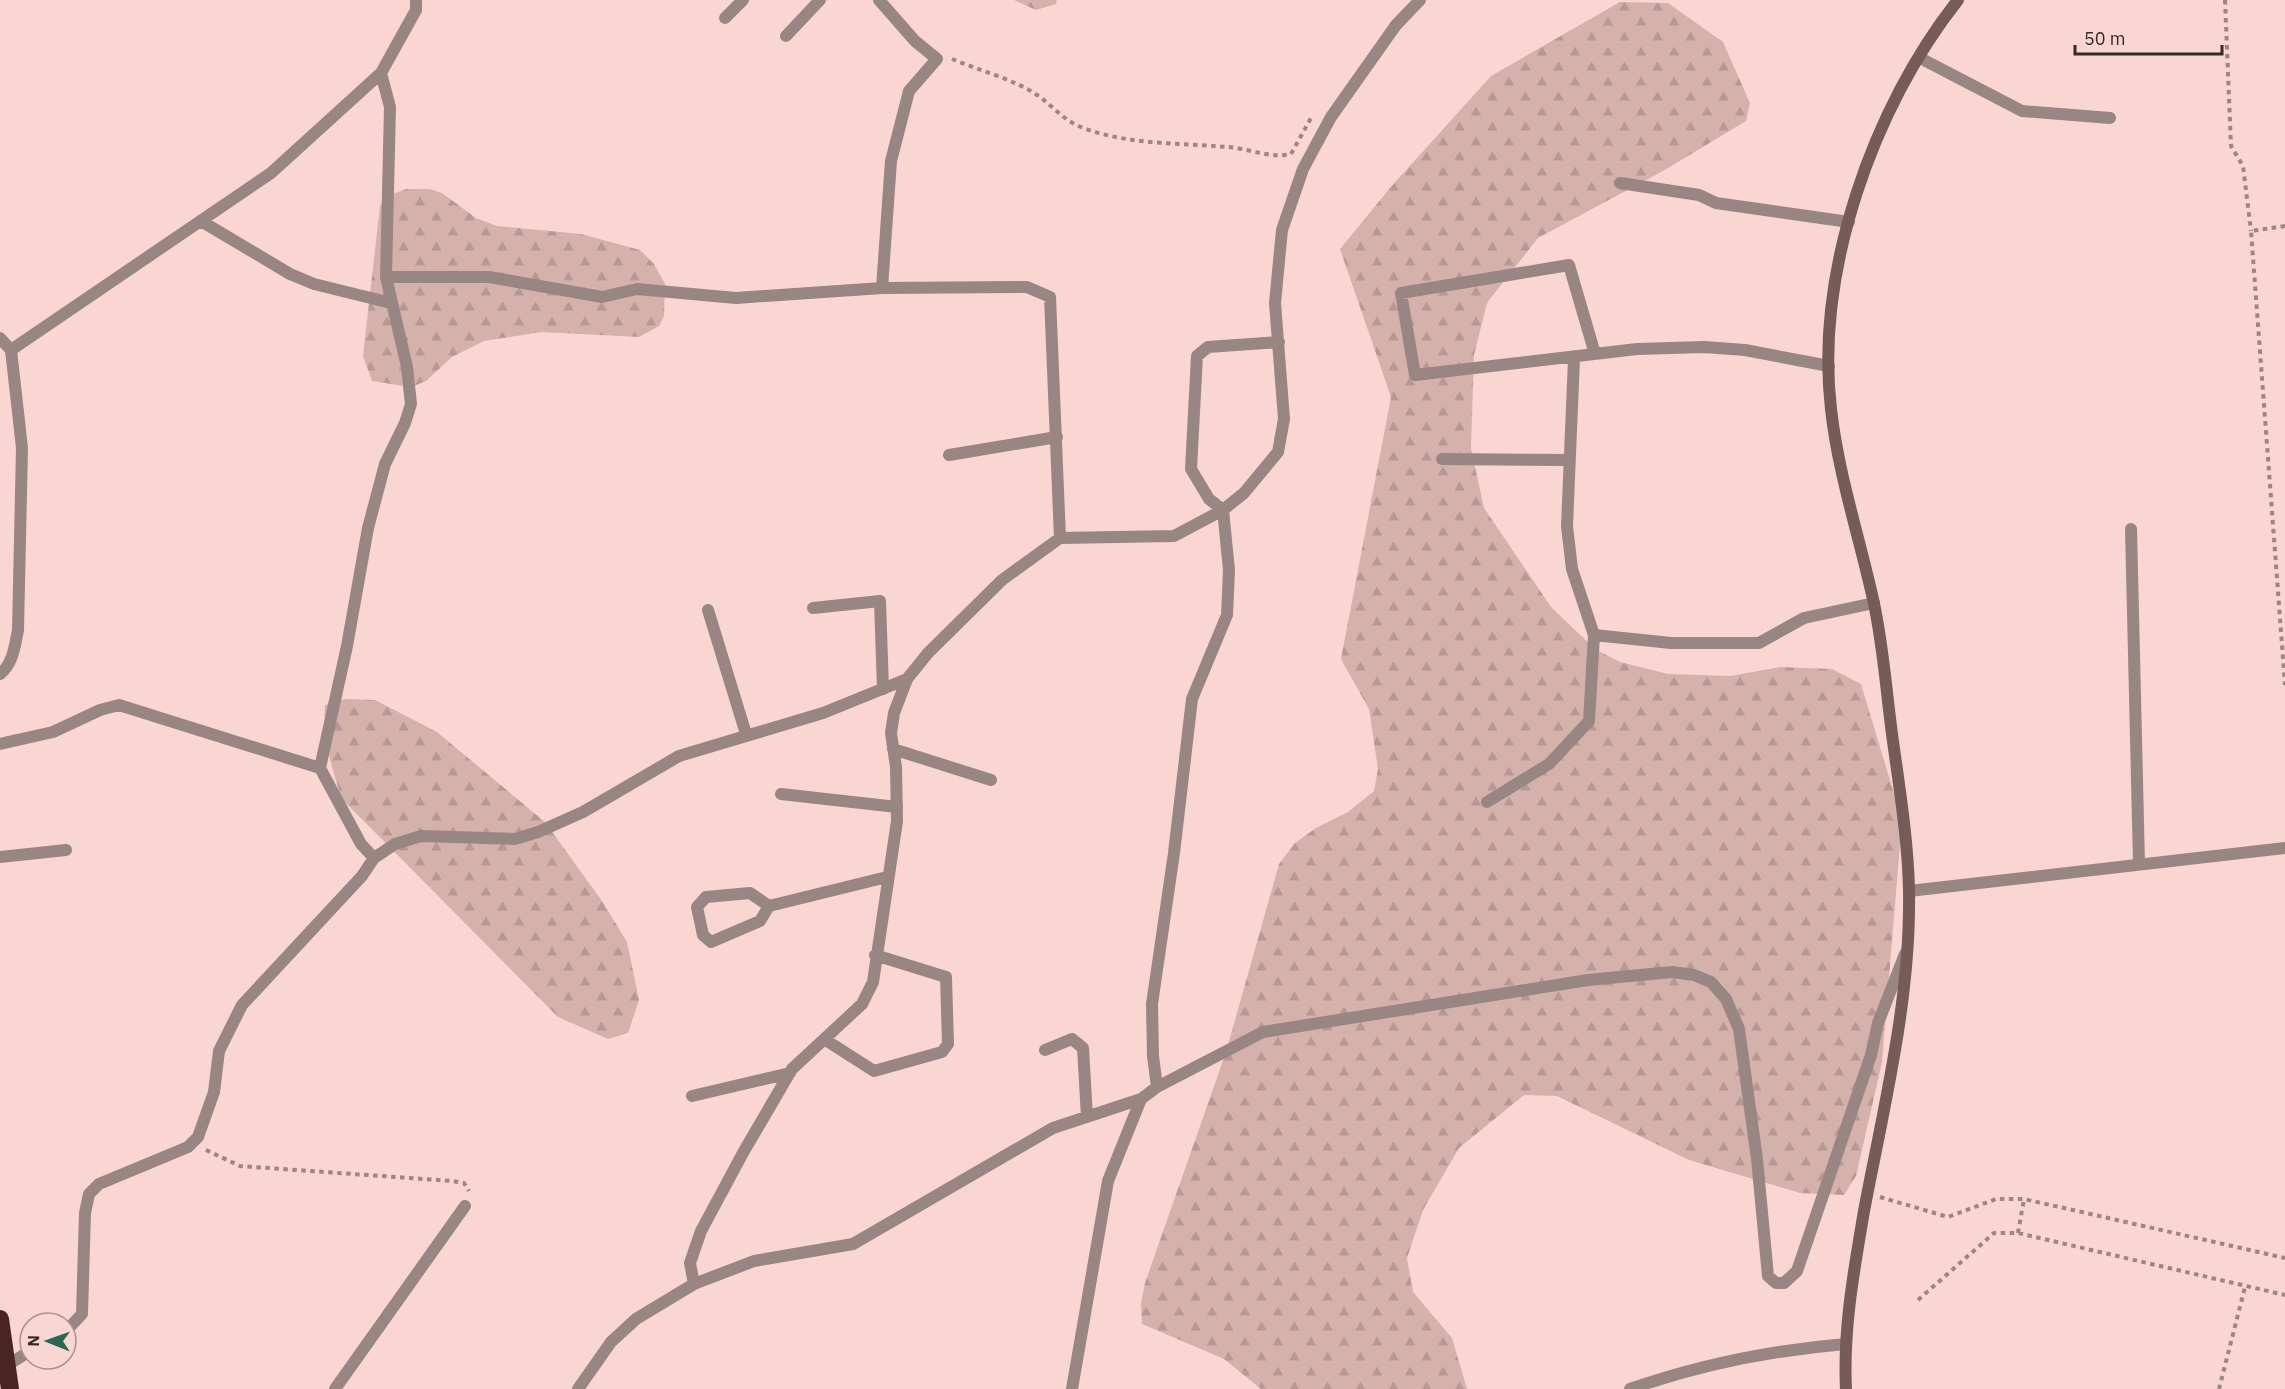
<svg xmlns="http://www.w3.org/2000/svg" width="2285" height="1389" viewBox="0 0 2285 1389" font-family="'IBM Plex Sans',sans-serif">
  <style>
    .forest { fill: url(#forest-firs) }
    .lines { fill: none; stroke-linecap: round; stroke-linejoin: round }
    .path { stroke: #9e8582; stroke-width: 4; stroke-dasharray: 4.5 4.5; stroke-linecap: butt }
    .lane { stroke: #998683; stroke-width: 12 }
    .street { stroke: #998683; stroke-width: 12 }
    .secondary { stroke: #775b58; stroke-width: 12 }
    .highway { stroke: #482521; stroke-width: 18 }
  </style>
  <defs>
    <pattern id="forest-firs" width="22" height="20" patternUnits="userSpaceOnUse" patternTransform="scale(1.5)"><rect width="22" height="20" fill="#d5b1ac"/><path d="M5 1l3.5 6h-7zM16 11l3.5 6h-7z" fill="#b79894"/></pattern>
  </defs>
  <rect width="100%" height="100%" fill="#f9d6d1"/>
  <path class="forest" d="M1014,0h43l-1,4 -20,6z
    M1620,2l48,1 55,39 27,61 -4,18 -83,50 -125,67 -51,65 -13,52 -3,93 13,60 67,99 44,42 25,13 48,12 63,2 49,-9 52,2 29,15 41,136 -20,242 -26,114 -12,19 -44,-2 -111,-33 -132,-64 -33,-1 -65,53 -36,62 -16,48 6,34 39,46 15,51h-206l-37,-30 -82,-35 -1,-21 4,-20 81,-231 53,-188 16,-21 21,-15 32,-16 26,-21 4,-22 -9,-60 -28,-50 50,-262 -51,-148 50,-61 101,-112z
    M406,189h23l13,4 34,25 21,8 84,8 59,16 14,14 11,20 -1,32 -5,10 -20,11 -98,-5 -57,9 -32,16 -26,24 -15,6 -39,-6 -9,-25 17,-150 10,-11z
    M345,699l30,1 62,32 108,90 57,79 25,41 12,58 -11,33 -20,6 -50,-22 -216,-218c-11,-33 -19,-60 -17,-94z"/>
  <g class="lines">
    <path class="path" d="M2225,0l6,146 12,20 8,65
      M952,59c26,11 64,21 85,36 16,11 26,25 44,32 45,18 99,16 146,20 20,1 44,12 64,7l20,-36
      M2285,226l-34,5 34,454
      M206,1150l34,16 212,15 12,2 5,8
      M1880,1197l68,20 48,-18h28l261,59
      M2018,1233l6,-34
      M1918,1300l76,-67h24l267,62
      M2219,1389l26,-102"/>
    <path class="lane" d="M949,455l108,-18
      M2131,529l8,335
      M813,608l67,-7 3,88
      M708,610l38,124
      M781,794l116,13"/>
    <path class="street" d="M879,0l36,41 22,18 -28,32 -18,70 -9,127
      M725,18l18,-18
      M786,36l34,-36
      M1920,58l102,53 88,7
      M1620,183l79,12 17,8 133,19
      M201,221l89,53 24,10 77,19
      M386,277h103l113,20 35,-8 99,9 146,-10 145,-1 23,10 10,241
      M0,338l11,12 11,98 -4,182c-3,15 -5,34 -18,44
      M11,350l260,-177 110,-100 35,-63v-10
      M1595,354l-26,-89 -168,28 14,82 222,-26 67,-2 41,3 84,16
      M1442,459l127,1
      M1594,635l77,8h88l45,-25 70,-15
      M0,744l53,-12 47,-22 19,-5 201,63
      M893,749l98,31
      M1487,802l62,-38 40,-43 5,-86 -22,-66 -5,-43 7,-167
      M0,857l66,-7
      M374,858l-13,-14 -41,-76 27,-122 21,-118 17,-64 20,-41 6,-19 -4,-37 -21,-90 4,-170 -9,-34
      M1909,891l376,-43
      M769,906l-19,-13 -44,4 -9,10 6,28 8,7 49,-21 9,-15 118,-29
      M824,1039l50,32 68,-19 6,-8 -2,-67 -71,-22
      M1045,1050l27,-11 11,9 4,69
      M1157,1087l-4,-31 -1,-52 22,-151 18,-154 35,-84 2,-45 -6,-60 -14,-11 -18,-30 6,-113 11,-9 71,-5
      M692,1096l98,-23
      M694,1284l-4,-21 11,-32 43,-80 48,-82 70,-65 11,-22 24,-161 -1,-54 -5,-34 3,-20 13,-34 21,-26 74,-73 58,-42 114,-2 49,-26 21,-17 34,-41 6,-33 -9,-116 7,-73 21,-61 28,-52 65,-92 24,-25
      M66,1331l16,-17 3,-101 4,-19 10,-10 89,-37 10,-10 16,-45 5,-41 23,-46 120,-129 12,-18 21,-14 26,-8 94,3 23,-7 45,-20 96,-56 144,-43 84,-34
      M3,1368l27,-17
      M335,1389l130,-183
      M578,1389l33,-47 25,-23 58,-35 60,-23 99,-17 200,-116 88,-29 16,-12 106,-55 325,-52 84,-8 22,3 17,7 15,17 13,30 18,130 11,117 8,7h8l13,-12 74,-216 7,-32 27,-69
      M1072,1389l36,-208 33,-82
      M1630,1389c69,-24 143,-39 216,-45"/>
    <path class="secondary" d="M1846,1389c-3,-60 8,-119 18,-178 20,-105 47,-213 45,-320 -1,-52 -10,-105 -17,-157 -6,-45 -9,-91 -19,-135 -14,-63 -35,-126 -42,-190 -16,-137 42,-302 127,-409"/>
    <path class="highway" d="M0,1319l10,70"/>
  </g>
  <g transform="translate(48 1341) rotate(271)"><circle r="28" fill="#f9d6d1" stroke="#ab908d" stroke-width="1.5"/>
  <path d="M0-4.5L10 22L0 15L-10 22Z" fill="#2a6753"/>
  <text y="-9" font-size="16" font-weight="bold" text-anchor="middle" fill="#352826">N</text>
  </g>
  <path d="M2075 45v9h147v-9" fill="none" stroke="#352826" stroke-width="3"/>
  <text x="2084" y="45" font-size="18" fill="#352826" stroke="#f9d6d1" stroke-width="4.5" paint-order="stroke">50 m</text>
</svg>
